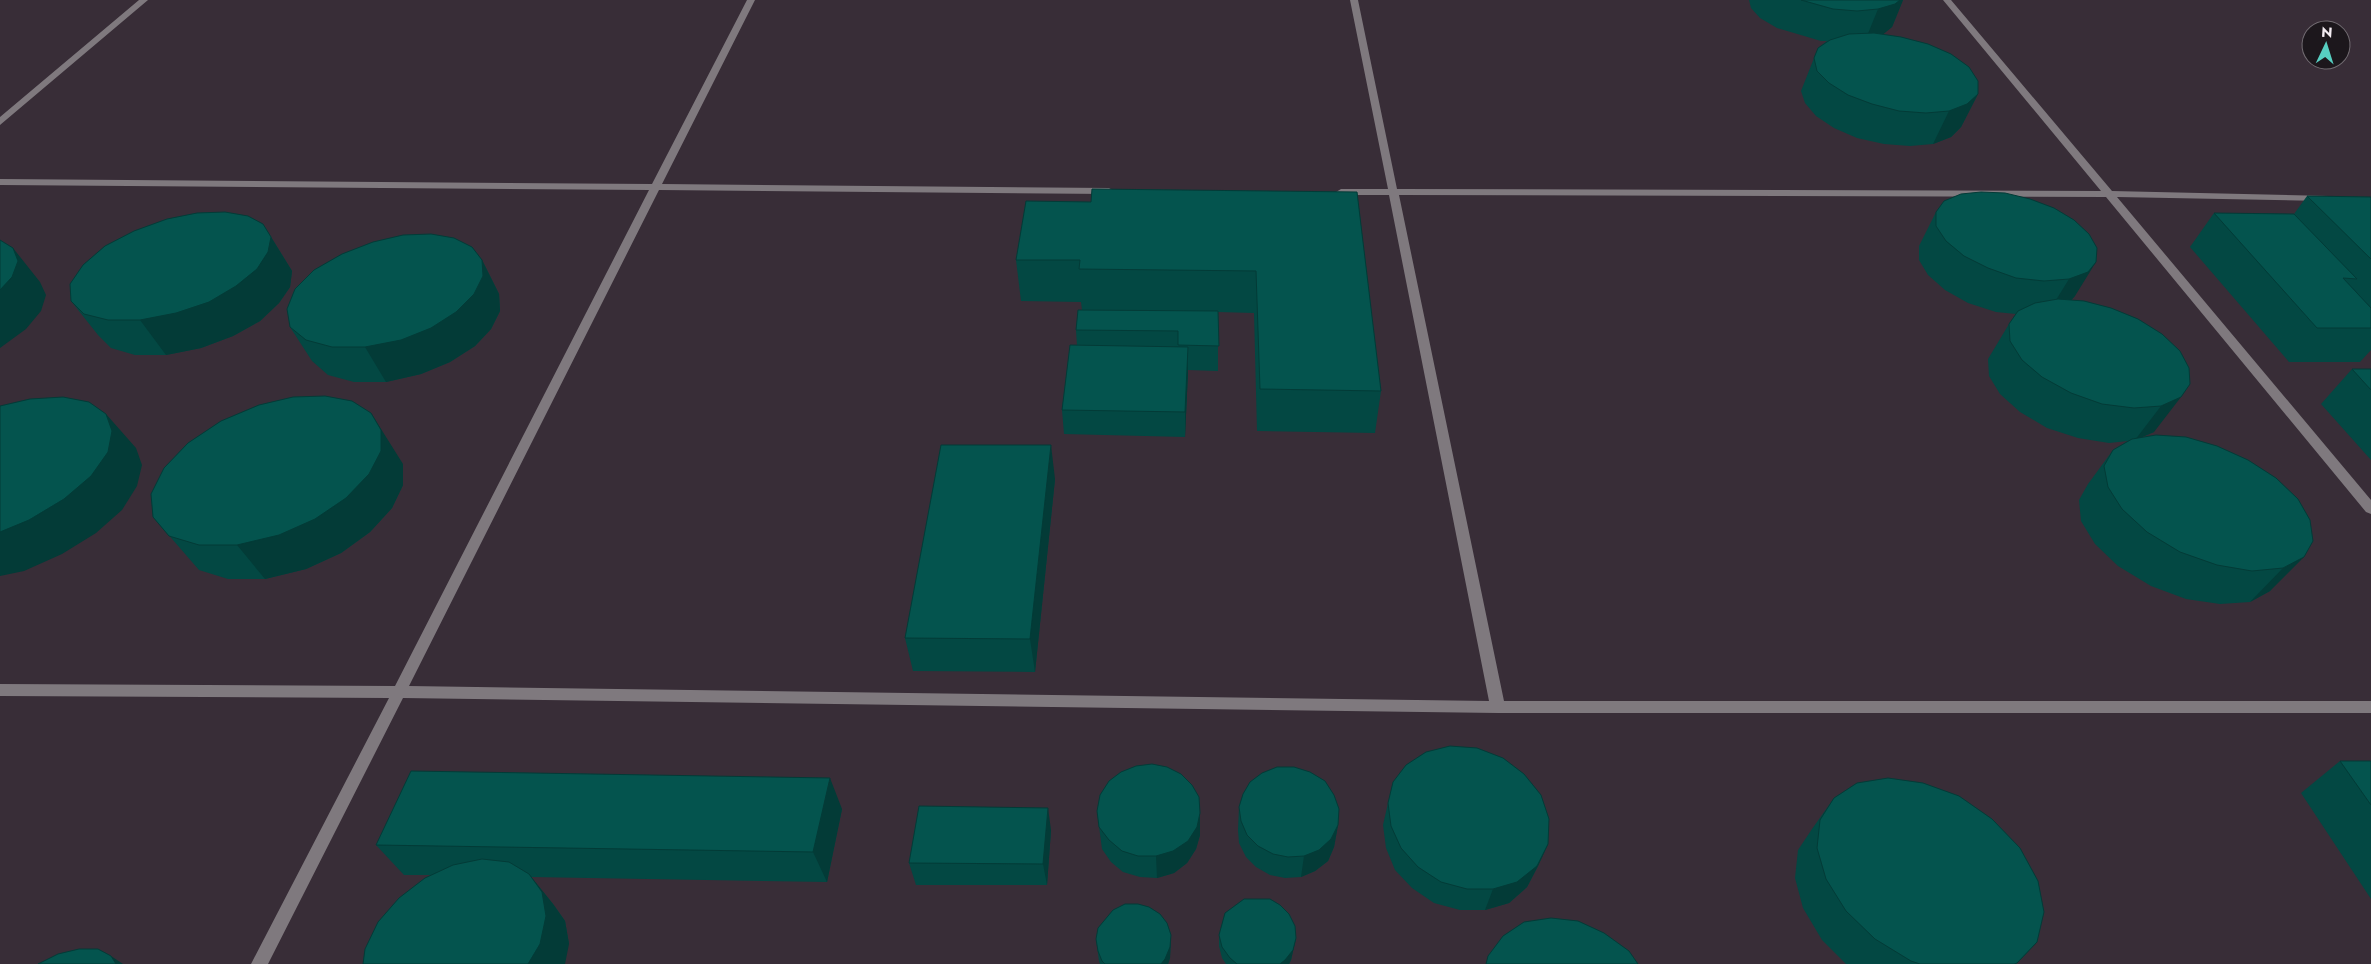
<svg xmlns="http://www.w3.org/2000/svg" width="2371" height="964" viewBox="0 0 2371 964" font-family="Jost,sans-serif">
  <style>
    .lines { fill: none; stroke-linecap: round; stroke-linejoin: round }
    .minor { fill: #7f797e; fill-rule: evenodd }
    .wall { fill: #034843 }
    .shaded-wall { fill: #033b37 }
    .building { fill: #04544e; stroke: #033b37 }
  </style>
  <rect width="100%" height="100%" fill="#382d37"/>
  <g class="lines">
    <path class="minor" d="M139,0h9l-148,125v-8z
      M747,0h8l-93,184 447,4 5,3 -5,3 -450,-4 -250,496 1080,15 -100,-506h-48l-5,-3 5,-3h47l-38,-189h8l39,189 704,2 -158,-191h8l161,191 216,5 1,2 -5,3 -207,-4 254,303v14l-5,-2 -260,-315 -707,-2 105,506h867v12h-873l-1095,-15 -135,266h-17l138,-266 -389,-2v-12l395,2 254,-496 -649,-5v-6l652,5z"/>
  </g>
  <path class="wall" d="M1749,0h154l-11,27 -9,7 95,60 -17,33 -10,10 -18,7 -23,2 -26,-2 -27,-6 -23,-10 -18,-12 -11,-13 -4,-12 17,-43 9,-7h-6l-44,-13 -17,-10 -9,-10z
    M1357,192l24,199 -6,42 -118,-2 -3,-118 -36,-1v59l-30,-1 -3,67 -121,-3 -2,-24 15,-64 -1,-16 6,-20 -1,-8 -60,-1 -5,-41 75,-58z
    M2307,196l64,1v153l-11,12h-71l-99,-115 24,-34 80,1z
    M2054,208l21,88 -4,4 109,51 -26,81 -12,5 168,83 -40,71 -20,11 -30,2 -34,-5 -35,-13 -33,-20 -23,-22 -14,-23 -2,-21 9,-16 25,-34 15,-9 -19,2 -31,-5 -31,-10 -27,-16 -20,-18 -11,-18 -1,-17 21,-35 7,-10 -20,-2 -28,-9 -23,-13 -17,-15 -9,-15v-14l17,-34z
    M263,224l29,47 -2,16 -11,16 -19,18 -27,15 -32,12 -35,7h-31l-24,-7 -13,-13 -27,-34z
    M482,260l17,34 1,17 -9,18 -16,17 -25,16 -29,12 -35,8h-32l-26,-7 -16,-14 -22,-34z
    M2352,369h19v91l-50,-56z
    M403,464v21l-11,23 -22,24 -29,21 -35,16 -41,10h-37l-29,-9 -46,-53z
    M1055,479l-20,193 -122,-1 -8,-33z
    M2340,761h31v138l-70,-106z
    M1834,798l203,144 -21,22h-170l-24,-24 -19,-32 -8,-30 3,-28 14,-21z
    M1388,803l160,41 -10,22 -11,21 -18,16 -24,7h-25l-26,-7 -22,-15 -17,-18 -9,-22 -3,-23z
    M1239,807l99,18 -4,22 -6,14 -13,10 -14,6 -16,1 -15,-3 -14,-8 -10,-10 -7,-14 -1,-13z
    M842,809l-15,73 -296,-5 22,27 12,17 4,23 -139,-69h-26l-28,-30z
    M1097,811l103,24 -4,14 -9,14 -13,10 -17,5 -17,-1 -17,-5 -12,-10 -9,-13z
    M1051,830l-4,55h-131l-7,-22z
    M1171,935l-1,23 -2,6h-68l-1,-3 -3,-22z
    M1219,935l77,3 -5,22 -2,4h-63l-4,-6 -3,-12z"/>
  <path class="shaded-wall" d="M1900,0h3l-11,27 -11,9 -16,5 13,-32z
    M1978,94l-17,33 -10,10 -18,7 16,-33z
    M271,237l21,34 -2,16 -11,16 -19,18 -27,15 -32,12 -35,7 -26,-35z
    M13,248l27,34 6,13 -5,16 -15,18 -26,19v-58z
    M482,260l17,34 1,17 -9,18 -16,17 -25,16 -29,12 -35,8 -21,-35z
    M2096,262l-21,34 -9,10 -18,7 21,-34z
    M1188,347v25l-3,65v-25z
    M2181,397l-27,35 -19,8 26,-34z
    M371,413l32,51v21l-11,23 -22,24 -29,21 -35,16 -41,10 -28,-34z
    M106,414l30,34 6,17 -5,21 -15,24 -26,23 -34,21 -38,17 -24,5v-44z
    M1051,445l4,34 -20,193 -5,-33z
    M2304,557l-34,34 -20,11 33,-34z
    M830,778l12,31 -15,73 -14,-30z
    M1048,808l3,22 -4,55 -4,-21z
    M1200,813v22l-4,14 -9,14 -13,10 -17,5 -1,-22z
    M1338,825l-4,22 -6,14 -13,10 -14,6 3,-21z
    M1548,844l-10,22 -11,21 -18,16 -24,7 8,-21z
    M529,874l24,30 12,17 4,23 -4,20h-37z
    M1171,935l-1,23 -2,6h-7z
    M1296,938l-5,22 -2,4h-9z
    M111,956l12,8h-7z"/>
  <path class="building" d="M1801,0h99l-5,4 -17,5 -21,2 -24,-2z
    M1874,33l27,4 27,7 23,10 18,13 9,14v13l-11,10 -18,7 -23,2 -27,-2 -27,-7 -24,-9 -19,-12 -12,-12 -3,-13 4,-10 12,-8 19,-6z
    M1092,189l265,3 24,199 -121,-2 -4,-118 -177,-2 1,-9h-64l10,-59 65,1z
    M1981,192l24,1 25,6 24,9 20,12 15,14 8,14 -1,14 -8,10 -19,7 -25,2 -28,-3 -28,-10 -24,-12 -18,-15 -10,-15v-14l8,-11 17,-7z
    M2307,196l64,1v62z
    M225,212l23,4 15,8 8,13 -3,15 -11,17 -21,17 -27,16 -33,11 -36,7h-32l-24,-6 -13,-13 -1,-17 13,-19 22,-19 29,-15 33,-12 30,-6z
    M2214,213l80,1 63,65 -14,-1 28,30v20h-54z
    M431,234l23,4 18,9 10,13 1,16 -9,18 -18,18 -25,16 -30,12 -36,7h-33l-26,-7 -16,-13 -3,-18 8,-20 19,-19 28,-16 31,-12 30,-7z
    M0,240l13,8 5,13 -6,16 -12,13z
    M2058,299l26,2 27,7 27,11 24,15 18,17 9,17 1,16 -9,13 -20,9 -27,2 -32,-4 -31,-11 -29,-16 -20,-17 -12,-19 -1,-17 9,-13 17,-8z
    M1078,310l140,1 1,35 -41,-1v-14l-102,-1z
    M1070,345l118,2 -3,65 -123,-2z
    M2352,369h19v21z
    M325,396l27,5 19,12 10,17v21l-12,23 -23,24 -31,21 -36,16 -42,10h-38l-30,-9 -16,-19 -2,-23 13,-26 24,-25 33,-22 38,-16 34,-8z
    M63,397l26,5 17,12 6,17 -4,21 -17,24 -27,23 -35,21 -29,12v-126l30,-7z
    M2156,435l30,2 31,9 31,14 28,18 22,21 12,21 3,21 -9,16 -21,11 -31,3 -35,-6 -37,-13 -33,-20 -25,-23 -14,-22 -4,-21 9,-16 19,-11z
    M941,445h110l-21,194 -125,-1z
    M1450,746l27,2 26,10 21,16 17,21 8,24 -1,25 -11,22 -20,16 -24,7h-26l-26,-7 -23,-15 -17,-19 -10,-22 -3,-23 5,-21 13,-17 20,-13z
    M2340,761h31v44z
    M1152,764l15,3 14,7 11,11 7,12 1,16 -3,14 -9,14 -15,10 -17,5h-18l-16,-5 -13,-11 -10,-13 -2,-16 3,-16 9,-14 12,-9 15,-6z
    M1277,767h17l16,5 15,9 9,14 5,14 -1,16 -7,14 -12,11 -15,6 -16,1 -15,-3 -15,-8 -11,-11 -6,-14 -2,-14 4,-13 7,-12 12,-9z
    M411,771l419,7 -17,74 -437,-7z
    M1888,778l35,5 36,13 33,23 28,29 18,33 6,31 -7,30 -20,21 -3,1h-94l-9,-3 -36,-22 -29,-28 -20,-32 -9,-31 3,-28 14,-22 23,-15z
    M919,806l129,2 -5,56 -134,-1z
    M482,859l27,3 20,12 13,18 4,24 -6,28 -12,20h-165l2,-15 13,-27 21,-24 26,-20 28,-13z
    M1244,899h26l10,6 9,9 6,12 1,12 -3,12 -8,10 -5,4h-43l-7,-6 -8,-11 -3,-12 6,-22z
    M1125,904h13l11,3 11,7 7,9 4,12 -1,12 -5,12 -4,5h-56l-3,-3 -4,-10 -2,-12 2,-11 15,-18z
    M1551,918l27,3 26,12 25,18 9,13h-152l2,-8 15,-20 21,-14z
    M79,949h19l13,7 5,8h-78l20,-10z"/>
  <g transform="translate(2326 45) rotate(4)"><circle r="24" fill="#1c171c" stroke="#726c72"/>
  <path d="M0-4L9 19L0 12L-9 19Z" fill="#57cec1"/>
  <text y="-8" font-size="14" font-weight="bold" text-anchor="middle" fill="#f3ecf2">N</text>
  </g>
</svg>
